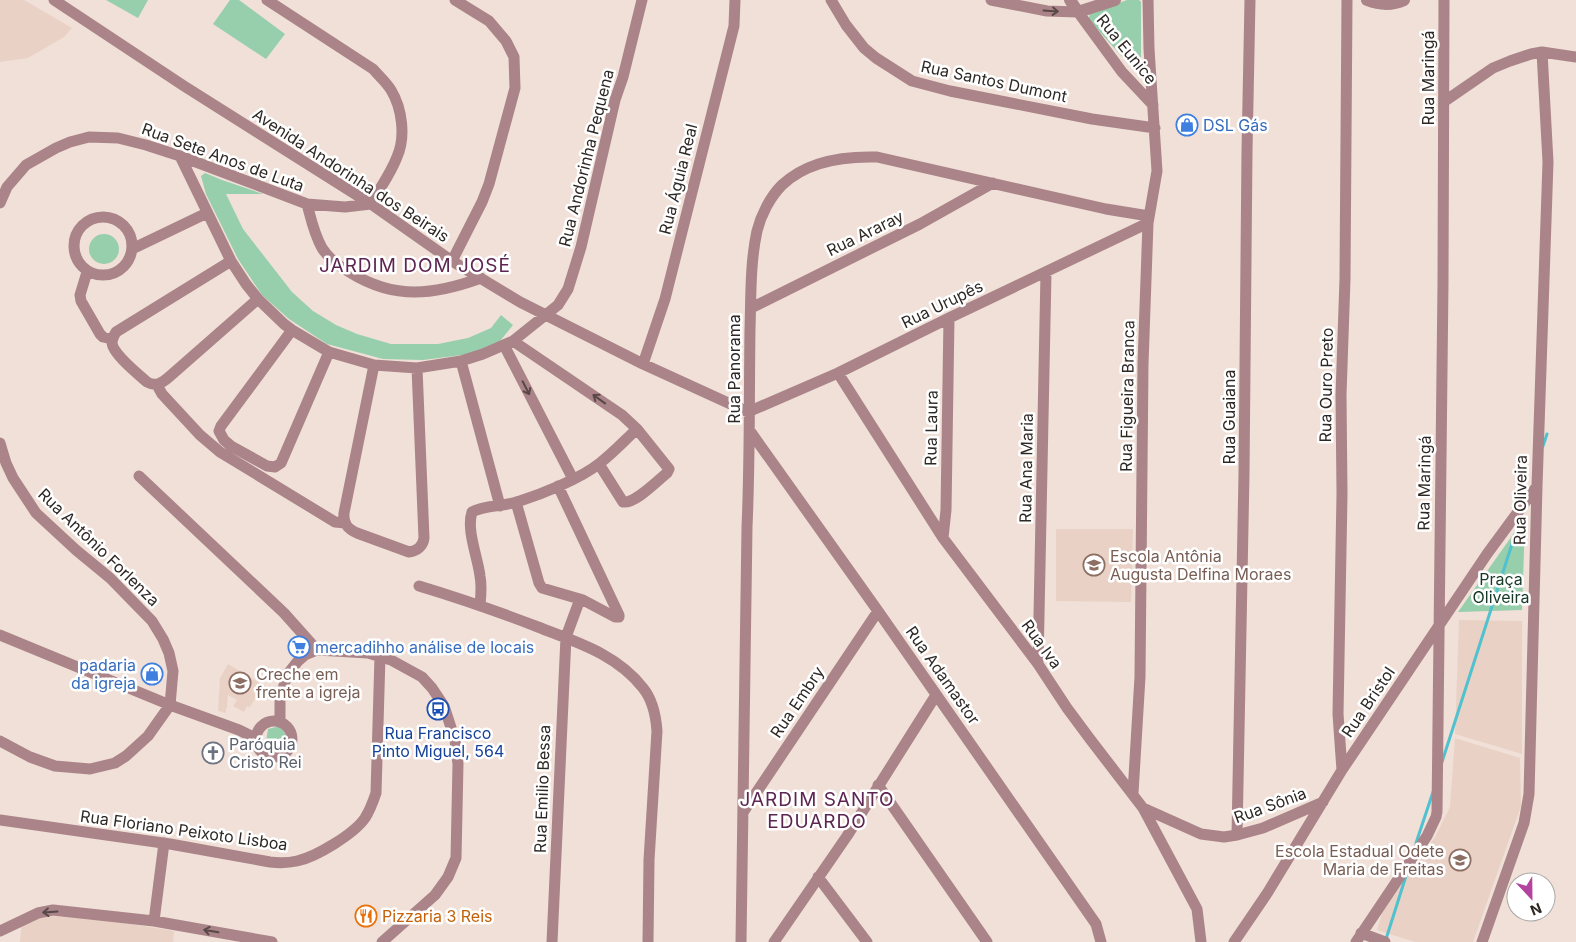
<svg xmlns="http://www.w3.org/2000/svg" width="1576" height="942" viewBox="0 0 1576 942" font-family="Inter,sans-serif">
  <style>
    .built { fill: #e9d2c5 }
    .green { fill: #97ceac }
    .lines { fill: none; stroke-linecap: round; stroke-linejoin: round }
    .stream { stroke: #50c1ce; stroke-width: 3 }
    .minor { stroke: #aa8489; stroke-width: 11 }
    .tertiary { stroke: #aa8489; stroke-width: 12 }
    .oneway { stroke: #594848 }
    .labels { text-anchor: middle; dominant-baseline: central; stroke-width: 5; stroke-linejoin: round; paint-order: stroke }
    .street-label { font-size: 16px; fill: #2e2825; stroke: #fff }
    .shop-label { font-size: 16px; fill: #366cbe; stroke: #fff; text-anchor: start }
    .education-label { font-size: 16px; fill: #785e54; stroke: #fff; text-anchor: start }
    .park-label { font-size: 16px; fill: #173a27; stroke: #fff }
    .transit-label { font-size: 16px; fill: #164399; stroke: #fff }
    .worship-label { font-size: 16px; fill: #5b616d; stroke: #fff; text-anchor: start }
    .food-label { font-size: 16px; fill: #c56008; stroke: #fff; text-anchor: start }
    .quarter-label { font-size: 19px; letter-spacing: 1px; fill: #5d2652; stroke: #fff }
  </style>
  <rect width="100%" height="100%" fill="#f0e0d7"/>
  <path class="built" d="M0,0h24l48,28 -8,9 -36,21 -28,4z
    M1056,529h77l-2,73 -75,-1z
    M1459,620l63,1v133l-67,-20z
    M228,664l42,25 -3,5 -3,-1 -4,7 -4,-3 -6,10 -3,-1 -3,6 -11,-6 4,-6 -9,-5 -1,10 1,1 -2,2v5l-8,-2 2,-33z
    M1455,738l65,20 1,48 -48,136h-58l-38,-12 6,-20 18,-27 34,-46 15,-30z
    M69,915l19,2 86,14 -1,11h-153l2,-20 23,-5z"/>
  <path class="green" d="M106,0h42l-10,18z
    M230,0h9l46,34 -19,25 -53,-35z
    M1127,0h12l2,2v69l-5,1 -48,-53 2,-5z
    M205,173l17,7 41,14h-37l17,35 49,63 21,19 23,14 21,9 34,10h47l30,-6 23,-10 10,-13 12,10 -13,16 -30,13 -47,6 -40,-1 -56,-15 -38,-25 -27,-24 -24,-36 -32,-65 -5,-18z
    M89 249a15 15 0 1 1 30 0a15 15 0 1 1-30 0Z
    M1525,520l-3,90 -64,2 61,-86z
    M280,726l7,11 -5,12h-10l-6,-7 2,-13z"/>
  <g class="lines">
    <path class="stream" d="M1543,446l4,-12
      M1442,762l79,-246
      M1416,843l17,-51
      M1386,939l20,-63"/>
    <path class="minor" d="M54,0l130,86 187,118 81,57 68,41 123,62 105,48 90,-39 111,-55 199,-95
      M831,0l15,25 18,23 12,10 36,23 38,10 142,28 63,9
      M991,0l56,11 31,1 44,60 31,33
      M1445,101l48,-33 17,-7 21,-7 11,-2 34,5
      M180,156l51,105 15,23 12,15 26,25 8,6 37,22 45,13 43,3 44,-7 22,-7 30,-13 45,-36 10,-16 13,-42 34,-147 8,-23 19,-77
      M0,203l7,-16 19,-22 30,-17 14,-6 19,-5 29,1 28,7 34,11 127,48 38,3 26,-3c9,-16 20,-31 26,-47 9,-20 5,-49 -6,-67 -5,-8 -12,-14 -18,-21l-106,-69
      M307,204c4,15 7,30 15,44 7,11 18,19 29,25 44,27 83,22 130,5
      M74 246a29 29 0 1 1 58 0a29 29 0 1 1-58 0Z
      M132,249l75,-36
      M231,261l-115,71c-2,4 -4,6 -4,11 1,11 26,31 35,39 9,5 15,1 22,-5l89,-78
      M452,261l30,-59 7,-18 26,-96 -1,-31 -8,-16 -17,-20 -34,-21
      M87,272l-7,23 1,6 19,33 3,3 9,2
      M751,308l169,-84 73,-41
      M292,330l-71,96 -2,5 5,9 7,6 36,20 8,1 6,-4 48,-111
      M513,341l109,74 15,14 32,40 -2,4c-10,8 -32,31 -44,29l-24,-38
      M504,345l69,134
      M461,361l39,145
      M643,364l22,-65 69,-273 1,-26
      M374,365l-30,148c-1,11 4,16 13,20l52,19c8,-1 14,-6 15,-14l-7,-170
      M838,373l105,165 95,126 29,44 23,31 53,69 54,101 4,33
      M157,385l5,9 38,41 20,17 115,70 10,1
      M750,431l128,180 218,313 5,18
      M0,443l6,20 7,15 23,35 40,37 34,28 42,43 11,18 6,14 4,18 -3,34 -22,31 -22,20 -11,7 -25,6 -35,-3 -25,-9 -30,-16
      M139,476l145,137 33,37
      M516,502l23,81 3,5 41,12 32,17h4v-2l-61,-129
      M943,538l3,-28 3,-192
      M419,586c40,12 80,26 119,41 38,15 79,27 105,61 9,11 13,29 14,43l-8,129 -1,82
      M480,605c1,-10 2,-19 0,-29 -2,-18 -14,-46 -8,-64 10,-6 32,-6 45,-10 25,-8 63,-23 83,-39 13,-10 25,-23 37,-34
      M0,635l170,70 69,25 16,8
      M1038,664l8,-391
      M256 739a18 18 0 1 1 36 0a18 18 0 1 1-36 0Z
      M280,721v-22l7,-24 11,-14 7,-6 12,-5 51,3 23,7 31,17 10,11 12,18 11,34 3,24 -2,94 -8,19 -13,18 -53,47
      M1342,770l-4,-56 4,-220 -1,-99 4,-116 2,-279
      M878,785l109,157
      M1133,793l7,-116 3,-313 5,-141 9,-52 -8,-122 -1,-49
      M1143,808l58,26 23,3 13,-2 26,-7 60,-26
      M744,811l134,-200
      M0,820l170,24 100,18c9,1 18,1 27,-1 19,-4 57,-27 68,-43 5,-8 8,-16 11,-25l4,-137
      M1237,835l7,-361 3,-323 3,-151
      M818,877l49,65
      M154,921l10,-78
      M0,931l38,-18 15,-3 101,11 118,21
      M1361,933l24,9
      M552,942l14,-305 14,-38
      M741,942l6,-415c3,-66 2,-132 3,-197 1,-32 0,-67 7,-99 4,-16 13,-34 25,-46 25,-24 62,-29 95,-28l229,52 43,7
      M774,942l73,-106 89,-141
      M1234,942l34,-50 74,-122 145,-216 50,-68
      M1356,942l71,-106 9,-19 1,-5 6,-529 1,-283
      M1482,942l42,-119 5,-29 8,-308 11,-324 -6,-110"/>
    <path class="tertiary" d="M1070,0l8,12 37,-12
      M1367,0c13,5 24,6 37,0"/>
  </g>
  <defs><path id="oneway-shaft" d="M-6 0H5M1.5-3L5.5 0L1.5 3" fill="none" stroke-width="1.6" stroke-linecap="round" stroke-linejoin="round" transform="scale(1.25)"/></defs>
  <g class="oneway">
    <use href="#oneway-shaft" transform="translate(1051 11) rotate(4)"/>
    <use href="#oneway-shaft" transform="translate(526 388) rotate(63)"/>
    <use href="#oneway-shaft" transform="translate(599 399) rotate(-144)"/>
    <use href="#oneway-shaft" transform="translate(50 912) rotate(176)"/>
    <use href="#oneway-shaft" transform="translate(211 931) rotate(-170)"/>
  </g>
  <defs>
    <g id="shop-ring" transform="scale(1.125)"><circle r="9.5" fill="#fff" stroke="#3f7fe0" stroke-width="1.5"/><path d="M-5-2.5h2.3a2.7 3.5 0 0 1 5.4 0H5L5.5 6h-11ZM-1.5-2.5h3a1.5 2.3 0 0 0-3 0Z" fill="#3f7fe0"/></g>
    <g id="school-ring" transform="scale(1.125)"><circle r="9.5" fill="#fff" stroke="#8d6e63" stroke-width="1.5"/><path d="M0-5L7-2L0 1L-7-2ZM-4 1L0 2.5L4 1V4Q0 6-4 4Z" fill="#8d6e63"/></g>
    <g id="supermarket-ring" transform="scale(1.125)"><circle r="9.5" fill="#fff" stroke="#3f7fe0" stroke-width="1.5"/><path d="M-6-5.5h2.5l.6 2H6L4.5 2H-2.5L-4.4-4H-6ZM-1.5 3.2a1.3 1.3 0 1 0 .1 0ZM3 3.2a1.3 1.3 0 1 0 .1 0Z" fill="#3f7fe0"/></g>
    <g id="bus-ring" transform="scale(1.125)"><circle r="9.5" fill="#fff" stroke="#1a4fb4" stroke-width="1.5"/><path d="M-5-6H5V4H4V6H2V4H-2V6H-4V4H-5ZM-3.5-4V0h7V-4ZM-3.5 1.2v1.5H-2V1.2ZM2 1.2v1.5H3.5V1.2Z" fill="#1a4fb4"/></g>
    <g id="church-ring" transform="scale(1.125)"><circle r="9.5" fill="#fff" stroke="#6b7280" stroke-width="1.5"/><path d="M-1.2-6h2.4v3.5h3.3v2.4h-3.3V6h-2.4V-.1h-3.3v-2.4h3.3Z" fill="#6b7280"/></g>
    <g id="restaurant-ring" transform="scale(1.125)"><circle r="9.5" fill="#fff" stroke="#e8710a" stroke-width="1.5"/><path d="M-5-6h1v4h1v-4h1v4h1v-4h1v5L-1.5 .5V6h-2V.5L-5-1ZM5-6V6H3V1.5H1.5Q1.5-4 5-6Z" fill="#e8710a"/></g>
  </defs>
  <g fill-rule="evenodd">
    <use href="#shop-ring" x="1187" y="125"/>
    <use href="#school-ring" x="1094" y="565"/>
    <use href="#supermarket-ring" x="299" y="647"/>
    <use href="#shop-ring" x="152" y="674"/>
    <use href="#school-ring" x="240" y="683"/>
    <use href="#bus-ring" x="438" y="709"/>
    <use href="#church-ring" x="213" y="753"/>
    <use href="#school-ring" x="1460" y="860"/>
    <use href="#restaurant-ring" x="366" y="916"/>
  </g>
  <g class="labels">
    <g class="street-label">
      <text transform="translate(1127 49) rotate(51)">Rua Eunice</text>
      <text transform="translate(1428 78) rotate(-90)">Rua Maringá</text>
      <text transform="translate(994 81) rotate(12)">Rua Santos Dumont</text>
      <text transform="translate(223 157) rotate(20)">Rua Sete Anos de Luta</text>
      <text transform="translate(586 158) rotate(-76)">Rua Andorinha Pequena</text>
      <text transform="translate(351 175) rotate(33)">Avenida Andorinha dos Beirais</text>
      <text transform="translate(678 179) rotate(-76)">Rua Águia Real</text>
      <text transform="translate(865 233) rotate(-26)">Rua Araray</text>
      <text transform="translate(942 304) rotate(-26)">Rua Urupês</text>
      <text transform="translate(734 369) rotate(-90)">Rua Panorama</text>
      <text transform="translate(1326 385) rotate(-89)">Rua Ouro Preto</text>
      <text transform="translate(1127 396) rotate(-89)">Rua Figueira Branca</text>
      <text transform="translate(1229 417) rotate(-90)">Rua Guaiana</text>
      <text transform="translate(931 428) rotate(-89)">Rua Laura</text>
      <text transform="translate(1026 468) rotate(-89)">Rua Ana Maria</text>
      <text transform="translate(1424 483) rotate(-89)">Rua Maringá</text>
      <text transform="translate(1520 500) rotate(-89)">Rua Oliveira</text>
      <text transform="translate(99 547) rotate(44)">Rua Antônio Forlenza</text>
      <text transform="translate(1042 644) rotate(54)">Rua Iva</text>
      <text transform="translate(943 675) rotate(55)">Rua Adamastor</text>
      <text transform="translate(797 702) rotate(-56)">Rua Embry</text>
      <text transform="translate(1368 702) rotate(-56)">Rua Bristol</text>
      <text transform="translate(542 789) rotate(-88)">Rua Emilio Bessa</text>
      <text transform="translate(1270 805) rotate(-20)">Rua Sônia</text>
      <text transform="translate(184 830) rotate(8)">Rua Floriano Peixoto Lisboa</text>
    </g>
    <g class="shop-label">
      <text x="1203" y="125">DSL Gás</text>
      <text x="315" y="647">mercadihho análise de locais</text>
      <text x="136" y="665" text-anchor="end">padaria<tspan x="136" dy="18">da igreja</tspan></text>
    </g>
    <g class="education-label">
      <text x="1110" y="556">Escola Antônia<tspan x="1110" dy="18">Augusta Delfina Moraes</tspan></text>
      <text x="256" y="674">Creche em<tspan x="256" dy="18">frente a igreja</tspan></text>
      <text x="1444" y="851" text-anchor="end">Escola Estadual Odete<tspan x="1444" dy="18">Maria de Freitas</tspan></text>
    </g>
    <g class="park-label">
      <text x="1501" y="579">Praça<tspan x="1501" dy="18">Oliveira</tspan></text>
    </g>
    <g class="transit-label">
      <text x="438" y="733">Rua Francisco<tspan x="438" dy="18">Pinto Miguel, 564</tspan></text>
    </g>
    <g class="worship-label">
      <text x="229" y="744">Paróquia<tspan x="229" dy="18">Cristo Rei</tspan></text>
    </g>
    <g class="food-label">
      <text x="382" y="916">Pizzaria 3 Reis</text>
    </g>
    <g class="quarter-label">
      <text x="415" y="265">JARDIM DOM JOSÉ</text>
      <text x="817" y="799">JARDIM SANTO<tspan x="817" dy="22">EDUARDO</tspan></text>
    </g>
  </g>
  <g transform="translate(1531 897) rotate(158)"><circle r="24" fill="#ffffff" stroke="#aba9a8"/>
  <path d="M0-4L9 19L0 12L-9 19Z" fill="#b4439f"/>
  <text y="-8" font-size="14" font-weight="bold" text-anchor="middle" fill="#2e2825">N</text>
  </g>
</svg>
